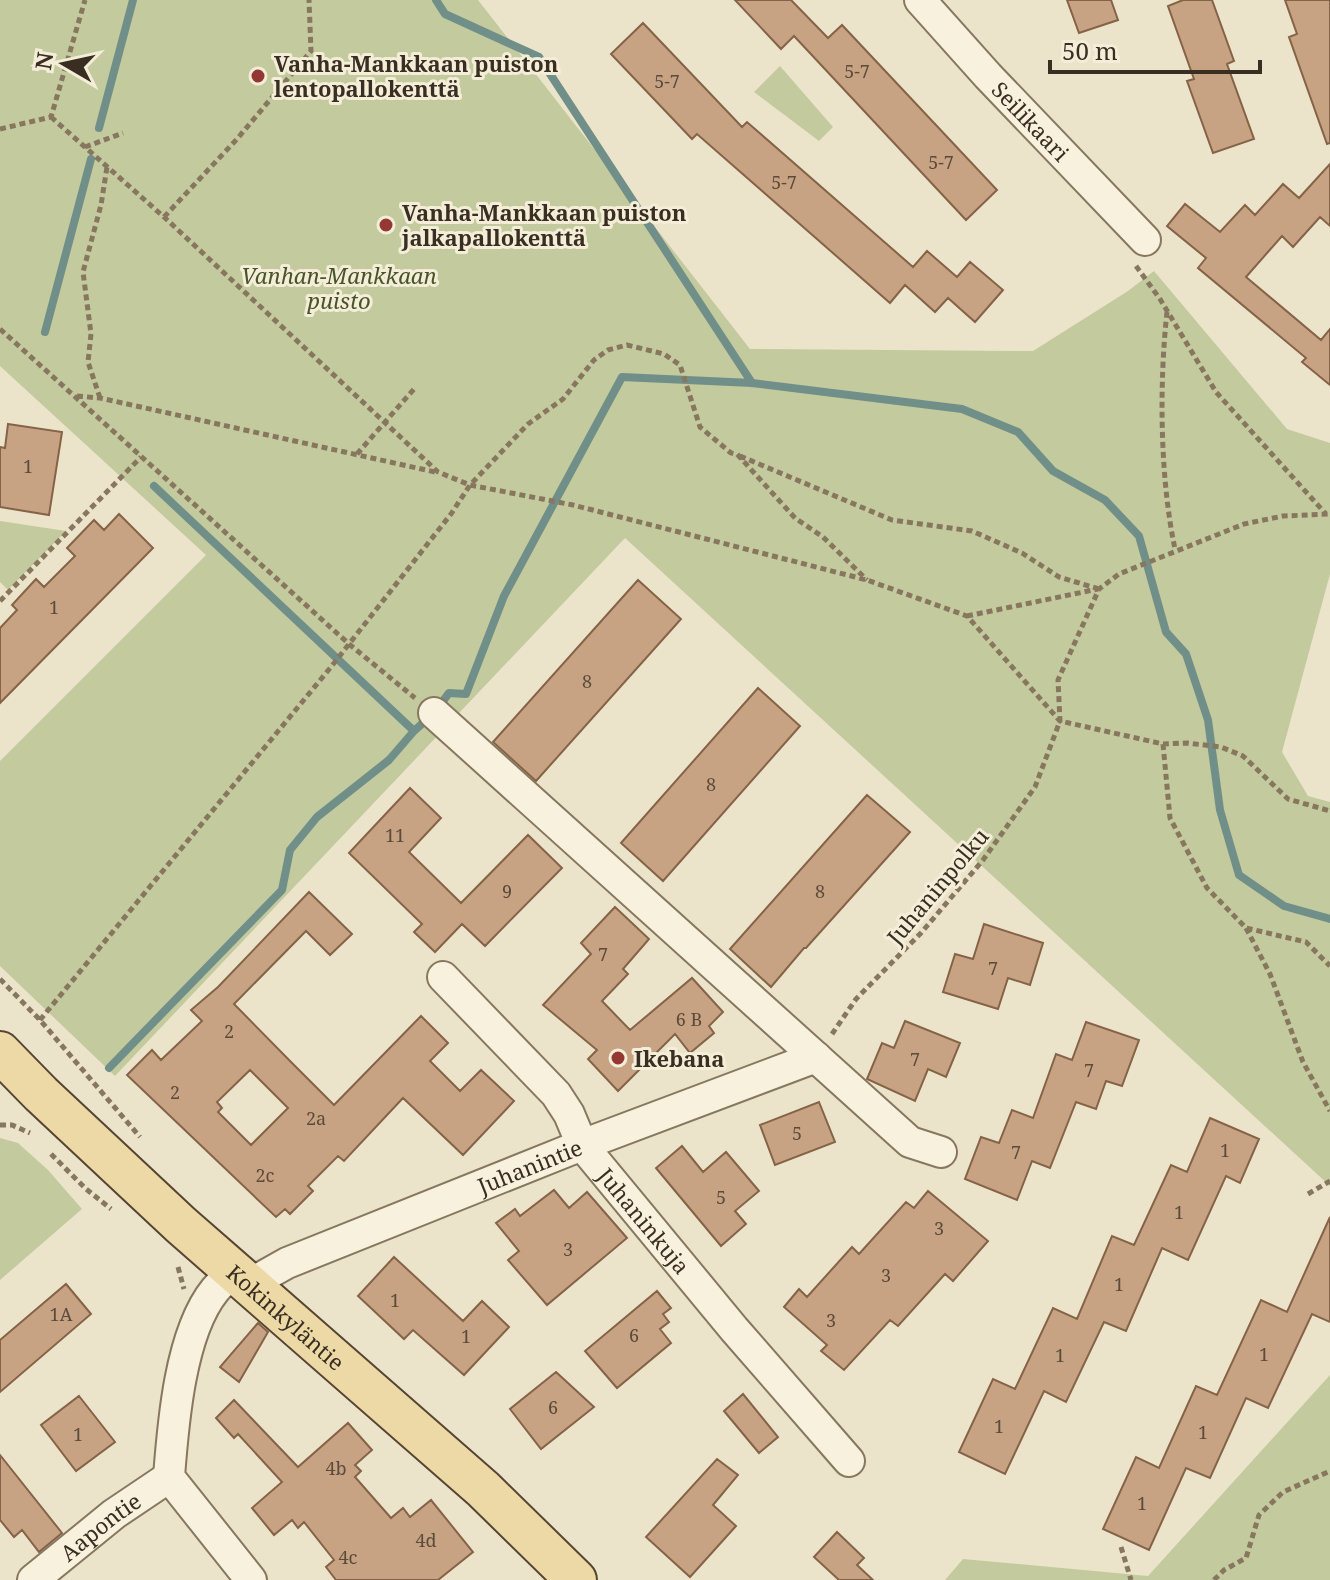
<svg xmlns="http://www.w3.org/2000/svg" width="1330" height="1580" viewBox="0 0 1330 1580" font-family="'Noto Serif',serif">
  <style>
    .green { fill: #c3ca9e }
    .lines { fill: none; stroke-linecap: round; stroke-linejoin: round }
    .stream { stroke: #718f89; stroke-width: 8 }
    .building { fill: #c7a383; stroke: #856347; stroke-width: 2; fill-rule: evenodd }
    .minor-casing { stroke: #88775f; stroke-width: 34 }
    .major-casing { stroke: #564533; stroke-width: 44 }
    .path { stroke: #88775f; stroke-width: 5; stroke-dasharray: 6 4; stroke-linecap: butt }
    .minor { stroke: #f7f1dd; stroke-width: 30 }
    .major { stroke: #ecd9a6; stroke-width: 40 }
    .poi-dot { fill: #933833; stroke: #f4eed9; stroke-width: 3 }
    .labels { text-anchor: middle; dominant-baseline: central; stroke-width: 6; stroke-linejoin: round; paint-order: stroke }
    .number-label { font-size: 18px; fill: #5c4b3a }
    .poi-label { font-size: 22px; font-weight: bold; fill: #392e22; stroke: #f4eed9; text-anchor: start }
    .street-label { font-size: 22px; fill: #392e22; stroke: #f4eed9 }
    .park-label { font-size: 22px; font-style: italic; fill: #48542a; stroke: #f4eed9 }
  </style>
  <rect width="100%" height="100%" fill="#ece4ca"/>
  <path class="green" d="M0,0h478l272,349 283,2 95,-60 26,-20 133,158 43,14v131l-48,178 26,44 22,6v384l-705,-648 -510,538 -115,-110v-205l206,-206 -206,-189z
    M780,66l53,61 -14,14 -65,-49z
    M0,521l66,10 -58,59 -8,-8z
    M0,1138l18,5 30,27 34,39 -82,71z
    M1330,1375v205h-385l18,-21 185,17z"/>
  <g class="lines">
    <path class="stream" d="M436,0l9,14 94,43 213,326
      M99,128l34,-128
      M45,332l46,-173
      M154,486l260,245
      M109,1068l173,-178 8,-40 27,-33 72,-57 25,-29 20,-18 15,-20 17,1 38,-98 118,-219 130,6 210,26 56,23 35,39 52,29 34,36 27,96 20,22 22,66 12,90 19,65 45,31 46,13"/>
  </g>
  <path class="building" d="M735,0h56l37,38 14,-13 155,165 -31,30 -172,-184 -13,13z
    M1067,0h44l7,20 -39,13z
    M1183,0h29l22,61 -7,3 27,75 -41,14 -26,-72 7,-2 -26,-73z
    M1285,0h45v143l-3,1 -38,-107 8,-3z
    M643,23l99,104 5,-5 166,145 14,-16 30,26 13,-15 33,28 -28,32 -27,-24 -13,14 -30,-27 -15,18 -193,-169 -5,5 -81,-85z
    M1330,164v62l-10,-9 -27,30 -11,-11 -36,41 75,63 9,-11v56l-28,-23 4,-4 -108,-90 8,-10 -39,-32 18,-22 35,28 25,-27 10,10 28,-31 16,14z
    M8,424l54,8 -13,83 -49,-8v-60l5,1z
    M119,514l34,34 -153,155v-75l17,-18 -5,-5 24,-26 8,8 31,-31 -8,-8 27,-28 10,10z
    M638,580l43,39 -145,162 -43,-39z
    M758,688l42,38 -137,155 -42,-38z
    M410,788l31,30 -32,34 52,51 67,-68 34,33 -77,78 -23,-22 -27,28 -21,-20 8,-8 -73,-71z
    M867,795l43,37 -104,116h-2l-33,39 -41,-38z
    M309,892l43,42 -22,21 -24,-24 -72,73 58,59 42,42 87,-89 27,27 -18,18 30,30 21,-21 33,31 -51,54 -60,-57 -59,63 -6,-5 -30,30 5,5 -23,23 -5,-5 -9,8 -149,-142 25,-25 9,10 41,-39 -11,-11 27,-23zM250,1070l38,38 -37,37 -33,-33 4,-4 -5,-6z
    M615,907l34,32 -26,30 5,5 -26,27 28,29 62,-52 31,34 -14,14 5,7 -24,20 -15,-19 -57,57 -30,-32 9,-9 -54,-45 48,-51 -10,-11z
    M984,924l59,19 -13,42 -22,-7 -10,31 -55,-17 12,-38 18,5z
    M905,1021l55,22 -14,34 -18,-8 -13,32 -48,-22 15,-36 12,5z
    M1086,1022l53,18 -17,46 -16,-5 -10,28 -20,-7 -26,66 -18,-7 -15,39 -52,-21 16,-42 18,6 13,-33 21,8 23,-64 16,6z
    M819,1102l16,40 -60,23 -15,-40z
    M1210,1118l49,21 -19,44 -14,-7 -38,84 -26,-12 -36,83 -22,-9 -38,80 -22,-11 -39,83 -46,-22 34,-73 22,10 38,-81 24,11 35,-83 22,9 37,-80 16,7z
    M682,1146l21,26 23,-20 33,39 -24,20 11,13 -25,22 -65,-78z
    M554,1190l15,18 18,-16 40,46 -80,67 -39,-45 11,-9 -23,-28 19,-14 5,7z
    M928,1191l60,50 -35,40 -8,-7 -47,52 -8,-6 -46,50 -23,-19 6,-6 -43,-38 15,-18 8,8 45,-50 7,7 47,-52 8,6z
    M1330,1217v105l-18,-8 -44,94 -22,-10 -36,80 -24,-10 -37,82 -46,-21 33,-72 23,11 37,-82 21,9 44,-95 26,12z
    M394,1257l69,64 19,-20 27,26 -45,48 -51,-45 -9,9 -46,-43z
    M66,1284l25,30 -91,78v-52z
    M657,1291l14,17 -8,6 6,8 -9,7 11,14 -54,45 -32,-37z
    M258,1323l10,9 -29,50 -19,-15z
    M556,1372l38,35 -53,42 -31,-40z
    M743,1394l35,43 -19,16 -35,-42z
    M79,1396l36,46 -39,29 -35,-46z
    M234,1400l64,67 50,-44 24,27 -17,15 6,6 -6,6 36,41 12,-10 7,9 21,-17 42,52 -35,28h-102l-10,-13 8,-7 -30,-38 -6,6 -6,-8 -18,15 -22,-27 30,-26 -44,-48 -4,4 -18,-20z
    M0,1455l62,78 -23,19 -17,-22 -8,7 -14,-17z
    M717,1459l21,16 -25,30 23,21 -46,51 -44,-40z
    M837,1532l27,26 -7,7 16,15h-34l-25,-23z"/>
  <g class="lines">
    <g class="minor-casing">
      <g id="minor">
        <path id="s1" d="M920,0l68,76 157,164"/>
        <path d="M434,713l476,429 31,10"/>
        <path id="s2" d="M443,977l113,117 13,20 13,31 152,184 115,132"/>
        <path d="M233,1273c-6,5 -13,11 -18,17 -35,43 -42,134 -46,187l82,103"/>
        <path id="s3" d="M248,1285l39,-22 295,-118 234,-88"/>
        <path id="s4" d="M33,1580l81,-66 55,-37"/>
      </g>
    </g>
    <g class="major-casing">
      <g id="major">
        <path id="s5" d="M0,1052l41,42 140,131 302,264 93,91"/>
      </g>
    </g>
    <path class="path" d="M51,117l113,100 274,255 32,13 103,20 294,75 100,36 93,105 103,23 24,-1 34,4 22,9 45,43 42,12
      M0,129l51,-12 34,-117
      M85,147l38,-14
      M164,217l73,-78 74,-88 -2,-51
      M1136,266l24,33 56,93 109,121
      M1167,312c-8,72 -7,167 8,237
      M0,329l349,315 66,54
      M77,396l23,2 335,74
      M100,398l-12,-36 3,-28 -8,-62 18,-67 6,-38
      M357,454l57,-65
      M740,456l152,64 80,11 50,22 37,24 40,12
      M0,601l141,-144
      M967,616l131,-27
      M1163,744l7,74 37,70 39,40 60,14 24,24
      M1246,928l24,46 33,88 27,49
      M0,979l40,41 100,117
      M40,1020l291,-353 120,-153 19,-29 58,-61 35,-25 31,-39 14,-10 19,-5 37,9 16,11 20,62 31,26 6,1 58,64 28,19 44,43
      M832,1034l24,-35 65,-66 62,-73 52,-73 25,-66 -2,-41 41,-91 20,-15 125,-50 39,-8 47,-2
      M0,1125h12l18,8
      M51,1154l35,35 25,20
      M1308,1194l22,-13
      M178,1267l6,22
      M1121,1547l10,33
      M1214,1580l10,-10 22,-12 13,-43 24,-23 47,-21"/>
    <use href="#minor" class="minor"/>
    <use href="#major" class="major"/>
  </g>
  <g class="poi-dot">
    <circle cx="258" cy="76" r="8"/>
    <circle cx="386" cy="225" r="8"/>
    <circle cx="618" cy="1058" r="8"/>
  </g>
  <g class="labels">
    <g class="number-label">
      <text x="857" y="71">5-7</text>
      <text x="667" y="81">5-7</text>
      <text x="941" y="162">5-7</text>
      <text x="784" y="182">5-7</text>
      <text x="28" y="466">1</text>
      <text x="54" y="607">1</text>
      <text x="587" y="681">8</text>
      <text x="711" y="784">8</text>
      <text x="395" y="835">11</text>
      <text x="507" y="891">9</text>
      <text x="820" y="891">8</text>
      <text x="603" y="954">7</text>
      <text x="993" y="968">7</text>
      <text x="689" y="1019">6 B</text>
      <text x="229" y="1031">2</text>
      <text x="915" y="1059">7</text>
      <text x="1089" y="1070">7</text>
      <text x="175" y="1092">2</text>
      <text x="316" y="1118">2a</text>
      <text x="797" y="1133">5</text>
      <text x="1225" y="1150">1</text>
      <text x="1016" y="1152">7</text>
      <text x="265" y="1175">2c</text>
      <text x="721" y="1197">5</text>
      <text x="1179" y="1212">1</text>
      <text x="939" y="1228">3</text>
      <text x="568" y="1249">3</text>
      <text x="886" y="1275">3</text>
      <text x="1119" y="1284">1</text>
      <text x="395" y="1300">1</text>
      <text x="61" y="1314">1A</text>
      <text x="831" y="1320">3</text>
      <text x="634" y="1335">6</text>
      <text x="466" y="1336">1</text>
      <text x="1264" y="1354">1</text>
      <text x="1060" y="1355">1</text>
      <text x="553" y="1407">6</text>
      <text x="999" y="1426">1</text>
      <text x="1203" y="1432">1</text>
      <text x="78" y="1434">1</text>
      <text x="336" y="1468">4b</text>
      <text x="1142" y="1503">1</text>
      <text x="426" y="1540">4d</text>
      <text x="348" y="1557">4c</text>
    </g>
    <g class="poi-label">
      <text x="274" y="63">Vanha-Mankkaan puiston<tspan x="274" dy="25">lentopallokenttä</tspan></text>
      <text x="402" y="212">Vanha-Mankkaan puiston<tspan x="402" dy="25">jalkapallokenttä</tspan></text>
      <text x="634" y="1058">Ikebana</text>
    </g>
    <g class="street-label">
      <text stroke="none"><textPath href="#s1" startOffset="164">Seilikaari</textPath></text>
      <text transform="translate(937 886) rotate(-50)">Juhaninpolku</text>
      <text stroke="none"><textPath href="#s3" startOffset="306">Juhanintie</textPath></text>
      <text stroke="none"><textPath href="#s2" startOffset="318">Juhaninkuja</textPath></text>
      <text stroke="none"><textPath href="#s5" startOffset="390">Kokinkyläntie</textPath></text>
      <text stroke="none"><textPath href="#s4" startOffset="86">Aapontie</textPath></text>
    </g>
    <g class="park-label">
      <text x="339" y="275">Vanhan-Mankkaan<tspan x="339" dy="25">puisto</tspan></text>
    </g>
  </g>
  <g transform="translate(64 64) rotate(279)" stroke="#f4eed9" stroke-width="6" paint-order="stroke">
  <path d="M0-6L14 30L0 20L-14 30Z" fill="#392e22"/>
  <text y="-12" font-size="22" font-weight="bold" text-anchor="middle" fill="#392e22">N</text>
  </g>
  <path d="M1050 60v12h210v-12" fill="none" stroke="#392e22" stroke-width="4"/>
  <text x="1062" y="60" font-size="24" fill="#392e22" stroke="#f4eed9" stroke-width="6" paint-order="stroke">50 m</text>
</svg>
